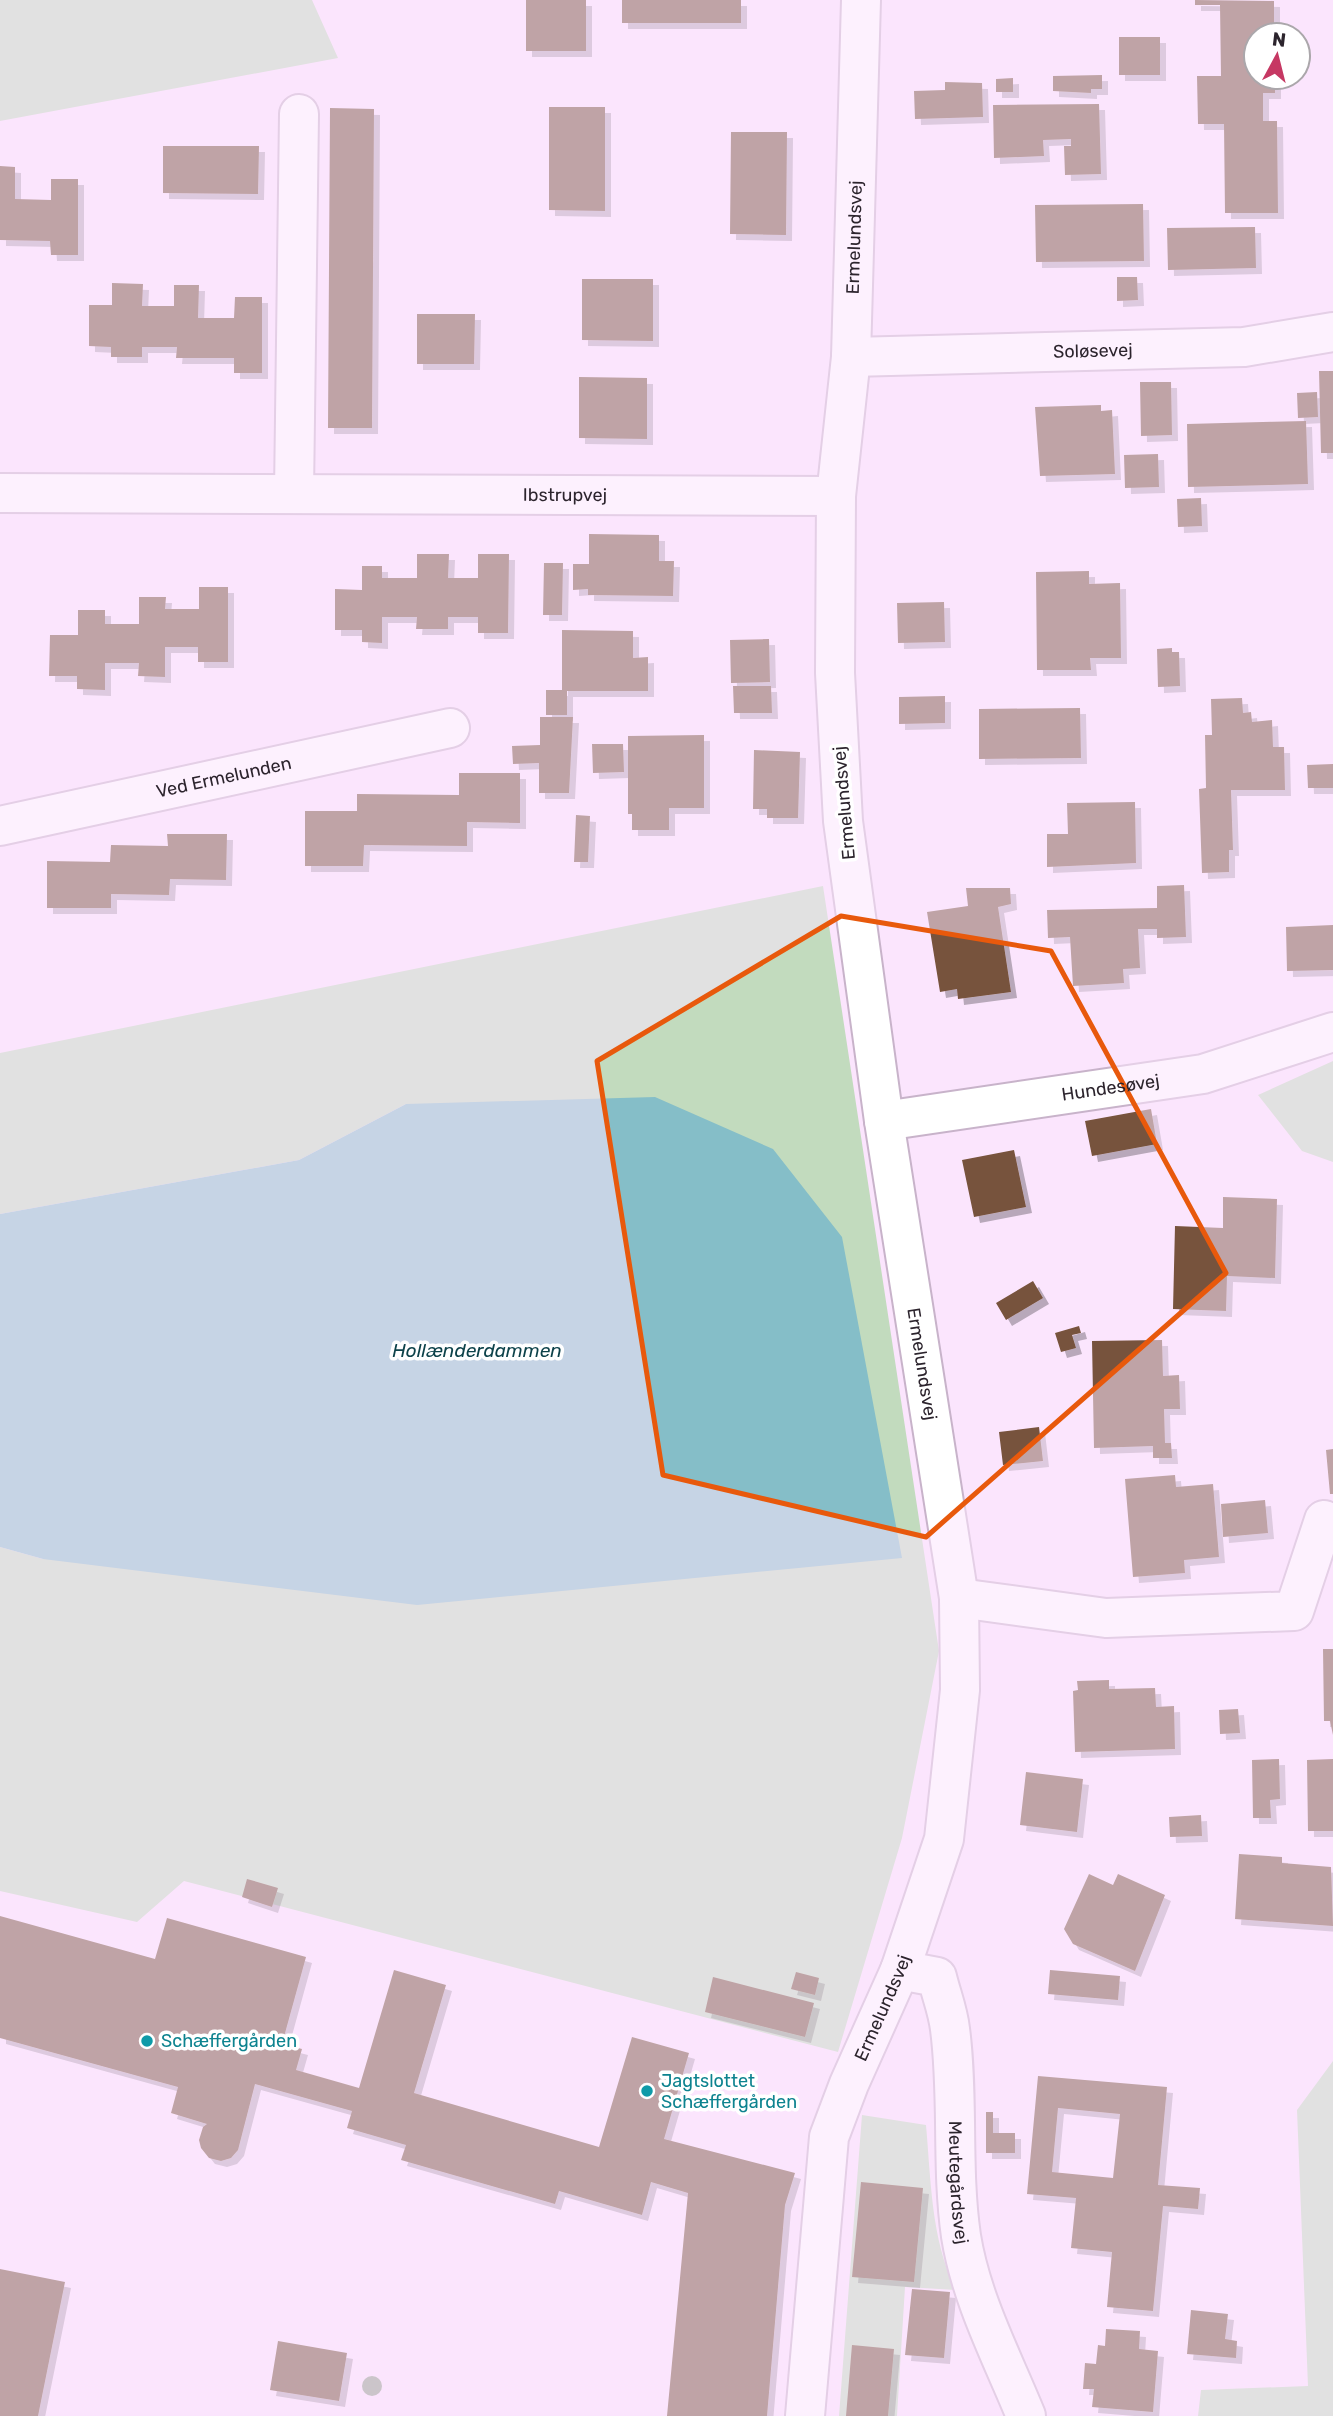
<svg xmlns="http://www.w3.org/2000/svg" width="1333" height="2416" viewBox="0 0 1333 2416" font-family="Rubik,sans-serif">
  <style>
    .green { fill: #c2dbbe }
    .water { fill: #85bec8 }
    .building { fill: #77533c; fill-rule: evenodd; filter: url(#shadow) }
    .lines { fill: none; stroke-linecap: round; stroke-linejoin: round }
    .minor-casing { stroke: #c8b3ca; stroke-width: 42 }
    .minor { stroke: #fff; stroke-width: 38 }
    .tree { fill: #909e8d }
    .marked { fill: none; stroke: #e8590c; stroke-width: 5; stroke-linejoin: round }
    .culture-dot { fill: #0f9aa8; stroke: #fff; stroke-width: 2.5 }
    .labels { text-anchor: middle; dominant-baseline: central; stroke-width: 7; stroke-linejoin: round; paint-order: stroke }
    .street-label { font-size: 18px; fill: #2c242d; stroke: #fff }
    .culture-label { font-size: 18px; fill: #0d838f; stroke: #fff; text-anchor: start }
    .water-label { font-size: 19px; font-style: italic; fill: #0d424a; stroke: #fff }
  </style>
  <defs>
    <filter id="shadow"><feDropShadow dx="6" dy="6" stdDeviation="0" flood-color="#0004"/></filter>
  </defs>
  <rect width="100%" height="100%" fill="#fbe5fd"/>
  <path class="green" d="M0,0h312l26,58 -338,63z
    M823,886l116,765 -37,187 -64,214 -654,-171 -47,41 -137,-31v-344l43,12 363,-455 -107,56 -299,54v-161z
    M1333,1061v101l-31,-11 -44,-56z
    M1333,2061v355h-135l3,-26 107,-4 -11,-276z
    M862,2115l64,10c5,55 5,115 30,165l-51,-3 -8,129h-58z"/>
  <path class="water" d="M655,1097l118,52 69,88 60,321 -485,47 -374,-46 -43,-12v-333l299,-54 107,-56z"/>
  <path class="building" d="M526,0h60v51h-60z
    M622,0h119v23h-119z
    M1195,0l79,1v34h-18v42h19v16h-12v28h14l1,92h-53l-1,-89h-26l-1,-48h24l-1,-71h-25z
    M1119,37h41v38h-41z
    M1102,75v14h-11v4l-38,-2v-15z
    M1013,78v14h-17v-13z
    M945,82l37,1 1,34 -68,2 -1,-28 31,-1z
    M1099,104l2,70 -36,1 -1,-29h7v-7l-28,1 1,16 -50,2 -1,-53z
    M549,107h56v104l-56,-1z
    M330,108l44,1 -2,319h-44z
    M731,132h56l-1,103 -56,-1z
    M163,146h96l-1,48 -95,-1z
    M0,166l15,1v32l36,1v-21h27v76h-27l-1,-14 -50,-1z
    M1143,204l1,57 -108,1 -1,-57z
    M1255,227l1,41 -88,2 -1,-42z
    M1117,277h20l1,23 -21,1z
    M582,279h71v62l-71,-1z
    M112,283l31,1 -1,22h32v-21h25l-1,33h36l1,-21h27v76h-28v-15h-58l1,-11h-35v10h-31v-10l-22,-1v-41h23z
    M417,314h58l-1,50h-57z
    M1319,371h14v82h-12z
    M579,377l68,1v61l-68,-1z
    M1140,382h31l1,53 -31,1z
    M1317,392l1,25 -20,1 -1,-25z
    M1101,405v6l11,-1 3,64 -75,2 -5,-69z
    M1306,421l2,63 -120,3 -1,-63z
    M1158,454l1,33 -34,1 -1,-33z
    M1201,498l1,28 -24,1 -1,-28z
    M589,534l70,1v26h15l-1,35 -85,-1v-6l-15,1v-26h16z
    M417,554h32l-1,24h30v-24h31l-1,79h-30v-16h-30v12h-32l1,-12h-35v26l-20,-1v-12h-27v-41l27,1v-24h20v12h35z
    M544,563h19l-1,52h-19z
    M1089,571v13l31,-1 1,75h-31l1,12h-54l-1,-98z
    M199,587h29v75h-30v-15h-33v30l-27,-1 1,-13h-34v27l-28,-1v-13h-28l1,-41h28v-25h27v14h34v-27h27l-1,12h34z
    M944,602l1,40 -47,1 -1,-40z
    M562,630l71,1v27l15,-1v34h-81v24h-21v-25h16z
    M769,639l1,43 -39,1 -1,-43z
    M1172,648v4h7l1,34 -22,1 -1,-38z
    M733,686h38l1,27h-38z
    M945,696v27l-46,1v-27z
    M1242,698l1,15 8,-1 1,10 20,-2 1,27h11l1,43h-54l2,60h-4v22l-27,1 -3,-84 7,-1 -1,-53h7l-1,-36z
    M1080,708l1,50 -102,1v-50z
    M540,717h33l-4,76h-30v-30l-26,1 -1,-18 28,-1z
    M704,735v73h-35v22h-37v-16h-4v-78z
    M592,744h31l1,28 -31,1z
    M754,750l46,2 -2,66h-31v-9h-14z
    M1333,764v24h-25l-1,-23z
    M459,773h61v50l-53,-1v24l-103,-1 -1,21h-58v-55h52v-17l102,1z
    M1135,802l1,61 -89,4v-33h21l-1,-31z
    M576,815l14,1 -2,46h-14z
    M167,834h60l-1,46 -56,-1 -1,16 -58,-1v14h-64v-47l63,1 1,-17 57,1z
    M1184,885l2,52 -29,1v-9h-19l2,39 -17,1 1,14 -51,3 -3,-49 -22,1 -1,-28 110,-2v-22z
    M966,888h44l1,16 -13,3 13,85 -53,7 -1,-10 -17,3 -13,-80 41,-6z
    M1333,925v45l-46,1 -1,-44z
    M1151,1109l6,35 -65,12 -7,-35z
    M1014,1150l12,57 -52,10 -12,-57z
    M1223,1197l54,2 -2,79 -48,-2 -1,35 -53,-2 2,-83 48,2z
    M1033,1281l10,17 -37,22 -10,-17z
    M1079,1326l2,7 -9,2 4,13 -15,4 -6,-19z
    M1162,1340l1,36 16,-1 1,34h-16l1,34h6l1,15h-19v-12l-59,2 -2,-107z
    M1039,1427l4,34 -40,4 -4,-33z
    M1333,1449v45h-3l-4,-44z
    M1175,1475l1,12 37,-3 6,73 -35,3 1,13 -52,4 -8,-98z
    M1265,1500l3,33 -45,4 -2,-33z
    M1323,1649h10v86l-3,-14h-6z
    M1109,1680v9l46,-1 1,19 18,-1 1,43 -100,3 -2,-61 5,-1 -1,-9z
    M1238,1709l2,24 -20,1 -1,-24z
    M1279,1759l1,40 -10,1 1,18h-18l-1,-58z
    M1333,1759v72h-25l-1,-71z
    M1026,1772l57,7 -6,53 -57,-7z
    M1201,1815l1,21 -32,1 -1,-20z
    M1239,1854l43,3v6l49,4 2,59 -98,-7z
    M1089,1874l24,11 5,-11 47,21 -30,76 -62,-27 -9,-15z
    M247,1879l31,9 -6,19 -30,-10z
    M0,1916l155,43 12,-41 139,39 -24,87 20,5 -6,21 63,18 35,-118 52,15 -32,108 185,54 33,-110 57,16 -25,86 131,34 -10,32 -18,211h-100l21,-223 -37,-11 -9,33 -83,-24 -4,13 -154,-44 5,-15 -59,-17 5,-17 -97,-27 -17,66 -7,8 -10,3 -12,-3 -8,-10 -2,-8 4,-13 4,-3 -36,-11 7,-26 -178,-49z
    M1050,1970l70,6 -2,24 -70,-6z
    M796,1972l23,6 -4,17 -24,-6z
    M713,1977l101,26 -9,34 -100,-25z
    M1038,2076l129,11 -9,98 42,3 -2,21 -35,-3 -10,105 -46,-4 5,-55 -41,-4 5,-50 -49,-4zM1058,2108l62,6 -7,64 -61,-6z
    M986,2112h7v21h22v20h-29z
    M861,2182l62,6 -9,94 -62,-5z
    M0,2269l65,13 -27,134h-38z
    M912,2289l38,3 -6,66 -39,-3z
    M1191,2310l37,4 -3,25 12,2 -1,17 -49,-4z
    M1106,2329l34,2 -1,18 19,2 -5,61 -61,-5 2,-18h-11l2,-26 11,1 2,-19 7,1z
    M278,2341l69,12 -8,48 -69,-11z
    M852,2345l42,4 -6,67h-42z"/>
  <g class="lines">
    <g class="minor-casing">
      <g id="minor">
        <path id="s1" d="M851,357l393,-10 89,-15"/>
        <path id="s2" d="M0,493l836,3"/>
        <path d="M294,493l5,-379"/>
        <path id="s3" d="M0,826l450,-98"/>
        <path id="s4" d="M884,1121l319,-47 130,-42"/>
        <path d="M959,1598l147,20 188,-7 30,-91"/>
        <path id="s5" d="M900,1970l37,7c4,17 11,34 13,52 9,68 1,138 11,207 10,63 41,121 65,180"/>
        <path id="s6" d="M805,2416l24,-279 20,-53 51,-114 44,-131 16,-149 -1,-92 -75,-477 -41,-300 -8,-148 1,-177 15,-139 10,-357"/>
      </g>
    </g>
    <use href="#minor" class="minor"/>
  </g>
  <circle class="tree" cx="372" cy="2386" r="10"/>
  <path d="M0 0H1333V2416H0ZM841,916l210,35 175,322 -300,264 -263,-62 -66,-414z" fill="#fbe5fd" fill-opacity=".55" fill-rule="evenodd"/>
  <path class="marked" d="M841,916l210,35 175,322 -300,264 -263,-62 -66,-414z"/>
  <g class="culture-dot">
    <circle cx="147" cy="2041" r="7"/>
    <circle cx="647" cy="2091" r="7"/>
  </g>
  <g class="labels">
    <g class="street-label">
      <text stroke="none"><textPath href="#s6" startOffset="2212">Ermelundsvej</textPath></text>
      <text stroke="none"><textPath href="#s1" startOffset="242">Soløsevej</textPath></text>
      <text stroke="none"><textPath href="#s2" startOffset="565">Ibstrupvej</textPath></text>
      <text stroke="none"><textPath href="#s3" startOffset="229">Ved Ermelunden</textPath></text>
      <text transform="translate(844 803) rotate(-95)">Ermelundsvej</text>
      <text stroke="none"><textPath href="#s4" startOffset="229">Hundesøvej</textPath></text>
      <text transform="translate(922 1364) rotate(81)">Ermelundsvej</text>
      <text stroke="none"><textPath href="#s6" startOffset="420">Ermelundsvej</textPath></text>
      <text stroke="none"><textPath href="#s5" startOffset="245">Meutegårdsvej</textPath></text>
    </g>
    <g class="culture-label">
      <text x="161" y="2041">Schæffergården</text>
      <text x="661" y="2081">Jagtslottet<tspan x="661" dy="21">Schæffergården</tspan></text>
    </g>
    <g class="water-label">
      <text x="477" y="1350">Hollænderdammen</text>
    </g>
  </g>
  <g transform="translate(1277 56) rotate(7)"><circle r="33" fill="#ffffff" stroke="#aba7ab" stroke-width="2"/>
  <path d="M0-5L12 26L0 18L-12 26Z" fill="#c63863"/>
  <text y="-10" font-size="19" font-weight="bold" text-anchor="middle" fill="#2c242d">N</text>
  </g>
</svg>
